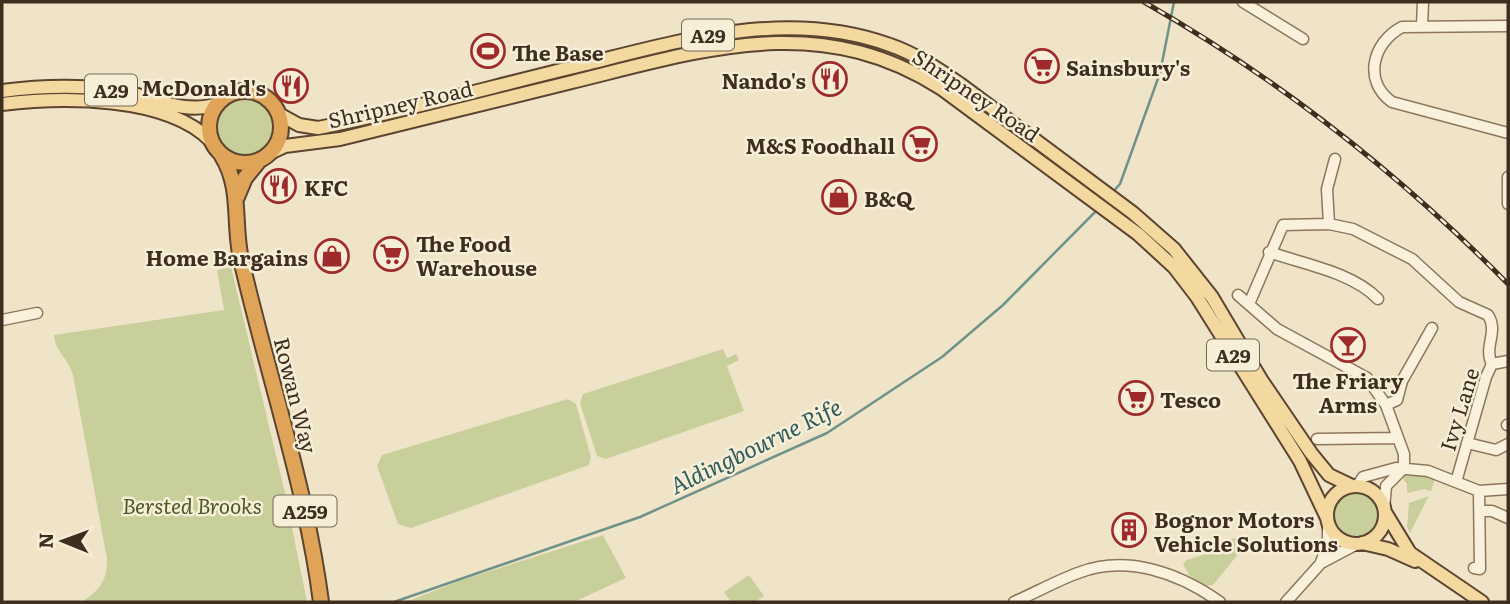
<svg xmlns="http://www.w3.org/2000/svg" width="1510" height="604" viewBox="0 0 1510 604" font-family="Literata,serif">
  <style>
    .green { fill: #c9cf9b }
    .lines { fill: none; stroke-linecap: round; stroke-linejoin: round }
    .stream { stroke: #6f938a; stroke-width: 2.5 }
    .minor-casing { stroke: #8d765c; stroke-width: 13 }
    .major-casing { stroke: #5b4430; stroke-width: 16 }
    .highway-casing { stroke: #5b4430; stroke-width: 18 }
    .minor { stroke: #faf1dc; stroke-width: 10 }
    .major { stroke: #f3d9a0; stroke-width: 12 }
    .highway { stroke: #e0a458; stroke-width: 14 }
    .rail-casing { stroke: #3d2e20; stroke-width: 5 }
    .rail { stroke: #f7eed8; stroke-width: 2.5; stroke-dasharray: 8; stroke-linecap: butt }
    .labels { text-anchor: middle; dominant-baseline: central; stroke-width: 5; stroke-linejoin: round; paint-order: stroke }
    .shield { fill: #f7eed8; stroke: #756857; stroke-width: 2 }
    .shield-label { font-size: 19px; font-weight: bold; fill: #3d2e20 }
    .poi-label { font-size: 21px; font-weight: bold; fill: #3d2e20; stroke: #f7eed8; text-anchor: start }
    .street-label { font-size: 21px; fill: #3d2e20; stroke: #f7eed8 }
    .park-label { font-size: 21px; font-style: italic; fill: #4d5a26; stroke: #f7eed8 }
    .water-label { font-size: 23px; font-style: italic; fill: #2f5d5a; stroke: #f7eed8 }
  </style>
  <rect width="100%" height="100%" fill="#f0e4c8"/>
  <path class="green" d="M215 126a31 31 0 1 1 62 0a31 31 0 1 1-62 0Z
    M231,267l54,226 22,109h-225c18,-13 25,-20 25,-43l-34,-184c-4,-16 -18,-23 -19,-40l170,-25 -7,-40z
    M723,349l4,9 9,-4 3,6 -12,6 17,45 -138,48 -9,-3 -17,-53 3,-9z
    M568,399l8,5 15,53 -2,8 -178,63 -13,-4 -21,-58 5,-11z
    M1414,473l21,6 -4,12 -7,-2 -17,4v-9l-4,-5 2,-4z
    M1332 514a23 23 0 1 1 46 0a23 23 0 1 1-46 0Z
    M1429,496l-19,37 -3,-6 2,-24z
    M603,535l23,43 -52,24h-168l53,-21z
    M1238,537l1,16 -26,32 -8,1 -16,-11 -6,-11 4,-4 33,-11 -1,-6z
    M749,575l15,21 -9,6h-24l-7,-10z"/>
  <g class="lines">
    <path class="stream" d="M1112,193l8,-9 40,-111 14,-71
      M394,602l246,-85 187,-84 115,-76 61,-52 95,-96"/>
    <g class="minor-casing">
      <path id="minor" d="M1243,2l60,37
        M1422,26l1,-24
        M1508,26l-106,1c-30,16 -39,54 -10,75l116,31
        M1508,177v27
        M1329,224l-2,-35 8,-30
        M1269,252c34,12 83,20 109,47
        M1238,295l39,34 90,49 19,27 18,49v14
        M1249,304l34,-79 46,-1 24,5 59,30 47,43 29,13c11,17 -5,32 4,49
        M2,320l35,-7
        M1386,405l11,-5 5,-19 30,-53
        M1507,425h1
        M1317,439l81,-1
        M1467,443l29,7 12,-6
        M1456,482l30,-105 6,-13 16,-3
        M1357,486l6,-9 33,-9 32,3 51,20 29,-2
        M1384,509l2,-23 18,-18
        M1480,511h12l16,7
        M1321,562l7,-18v-20
        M1474,568l6,1 -1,-78
        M1014,602c21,-9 42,-21 64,-29 49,-19 101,0 142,29
        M1286,602l35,-39 36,-19"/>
    </g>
    <g class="major-casing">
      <path id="major" d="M2,91c38,-5 76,-6 114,-1 33,5 67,26 101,14
        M2,104c59,-7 164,-9 209,37
        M279,114l20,11 19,3c88,-17 176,-42 264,-63 101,-25 206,-57 308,-20 26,9 48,24 70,39l173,129 41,36 38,48 50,84 49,72 18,22 23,11
        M272,152l13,-6 55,-7c77,-19 155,-38 232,-57 131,-32 247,-72 370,7l196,145 36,33 23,30 103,164 27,57
        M1327 515a29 29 0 1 1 58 0a29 29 0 1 1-58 0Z
        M1385,512l25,41 72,49
        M1362,543l26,6 27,12"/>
    </g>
    <g class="highway-casing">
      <path id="highway" d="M209 127a36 36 0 1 1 72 0a36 36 0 1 1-72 0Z
        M222,156c20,32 11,68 19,103 26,114 65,227 80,343
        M237,197l8,-19 13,-16"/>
    </g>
    <use href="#minor" class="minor"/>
    <use href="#major" class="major"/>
    <use href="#highway" class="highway"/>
    <g class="rail-casing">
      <path id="rail" d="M1144,2c133,76 257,173 364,282"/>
    </g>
    <use href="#rail" class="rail"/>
  </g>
  <defs>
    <g id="stadium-ring" transform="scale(1.75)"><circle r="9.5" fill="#f7eed8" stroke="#9e2a2b" stroke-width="1.5"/><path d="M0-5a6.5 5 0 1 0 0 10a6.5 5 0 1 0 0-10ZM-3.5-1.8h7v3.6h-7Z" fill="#9e2a2b"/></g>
    <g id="supermarket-ring" transform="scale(1.75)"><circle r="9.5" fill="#f7eed8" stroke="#9e2a2b" stroke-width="1.5"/><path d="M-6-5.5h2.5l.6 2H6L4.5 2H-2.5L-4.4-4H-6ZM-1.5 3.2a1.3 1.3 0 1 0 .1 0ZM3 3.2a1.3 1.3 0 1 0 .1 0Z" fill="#9e2a2b"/></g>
    <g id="restaurant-ring" transform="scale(1.75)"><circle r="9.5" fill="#f7eed8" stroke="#9e2a2b" stroke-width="1.5"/><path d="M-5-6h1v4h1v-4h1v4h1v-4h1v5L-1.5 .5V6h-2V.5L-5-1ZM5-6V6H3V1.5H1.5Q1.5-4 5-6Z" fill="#9e2a2b"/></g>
    <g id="shop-ring" transform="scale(1.75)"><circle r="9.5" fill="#f7eed8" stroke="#9e2a2b" stroke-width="1.5"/><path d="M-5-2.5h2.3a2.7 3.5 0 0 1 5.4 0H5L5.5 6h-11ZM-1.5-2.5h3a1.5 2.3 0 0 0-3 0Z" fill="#9e2a2b"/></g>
    <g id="bar-ring" transform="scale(1.75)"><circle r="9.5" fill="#f7eed8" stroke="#9e2a2b" stroke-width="1.5"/><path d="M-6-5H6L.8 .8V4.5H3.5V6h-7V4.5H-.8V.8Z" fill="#9e2a2b"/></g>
    <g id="building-ring" transform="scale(1.75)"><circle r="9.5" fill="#f7eed8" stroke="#9e2a2b" stroke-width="1.5"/><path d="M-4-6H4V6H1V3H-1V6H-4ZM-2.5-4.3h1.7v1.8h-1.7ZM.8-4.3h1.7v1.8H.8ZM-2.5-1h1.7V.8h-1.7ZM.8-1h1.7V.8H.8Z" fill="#9e2a2b"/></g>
  </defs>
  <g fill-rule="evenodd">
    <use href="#stadium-ring" x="488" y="51"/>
    <use href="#supermarket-ring" x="1042" y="66"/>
    <use href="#restaurant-ring" x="830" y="79"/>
    <use href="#restaurant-ring" x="291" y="86"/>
    <use href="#supermarket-ring" x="920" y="144"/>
    <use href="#restaurant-ring" x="279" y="186"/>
    <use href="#shop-ring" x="839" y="197"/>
    <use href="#supermarket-ring" x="391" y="254"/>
    <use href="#shop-ring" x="332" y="256"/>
    <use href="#bar-ring" x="1348" y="345"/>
    <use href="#supermarket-ring" x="1136" y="398"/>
    <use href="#building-ring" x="1129" y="530"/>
  </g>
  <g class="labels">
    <g class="shield">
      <rect x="682" y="19.5" width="52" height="31" rx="5"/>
      <rect x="85" y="74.5" width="52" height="31" rx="5"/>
      <rect x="1207" y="339.5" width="52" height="31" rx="5"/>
      <rect x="273.5" y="495.5" width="63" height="31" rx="5"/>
    </g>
    <g class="shield-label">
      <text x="708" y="35">A29</text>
      <text x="111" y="90">A29</text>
      <text x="1233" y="355">A29</text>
      <text x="305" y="511">A259</text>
    </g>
    <g class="poi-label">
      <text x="512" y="51">The Base</text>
      <text x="1066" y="66">Sainsbury's</text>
      <text x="806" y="79" text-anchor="end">Nando's</text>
      <text x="266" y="86" text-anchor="end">McDonald's</text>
      <text x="895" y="144" text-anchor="end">M&amp;S Foodhall</text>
      <text x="304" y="186">KFC</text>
      <text x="864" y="197">B&amp;Q</text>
      <text x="416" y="242">The Food<tspan x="416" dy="24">Warehouse</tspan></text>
      <text x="308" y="256" text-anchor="end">Home Bargains</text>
      <text x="1348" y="379" text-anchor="middle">The Friary<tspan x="1348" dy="24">Arms</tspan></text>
      <text x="1160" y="398">Tesco</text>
      <text x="1154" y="518">Bognor Motors<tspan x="1154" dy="24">Vehicle Solutions</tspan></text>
    </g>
    <g class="street-label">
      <text transform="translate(977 94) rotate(34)">Shripney Road</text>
      <text transform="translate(400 103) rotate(-13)">Shripney Road</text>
      <text transform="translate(297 395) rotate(76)">Rowan Way</text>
      <text transform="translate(1458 409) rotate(-73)">Ivy Lane</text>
    </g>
    <g class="park-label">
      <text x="192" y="504">Bersted Brooks</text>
    </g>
    <g class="water-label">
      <text transform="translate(755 445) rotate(-26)">Aldingbourne Rife</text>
    </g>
  </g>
  <rect width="1510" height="604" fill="none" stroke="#3d2e20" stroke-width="7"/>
  <g transform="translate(63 541) rotate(271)" stroke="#f7eed8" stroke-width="5" paint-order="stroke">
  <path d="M0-5L12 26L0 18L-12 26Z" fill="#3d2e20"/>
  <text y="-10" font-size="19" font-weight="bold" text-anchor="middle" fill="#3d2e20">N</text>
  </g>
</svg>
